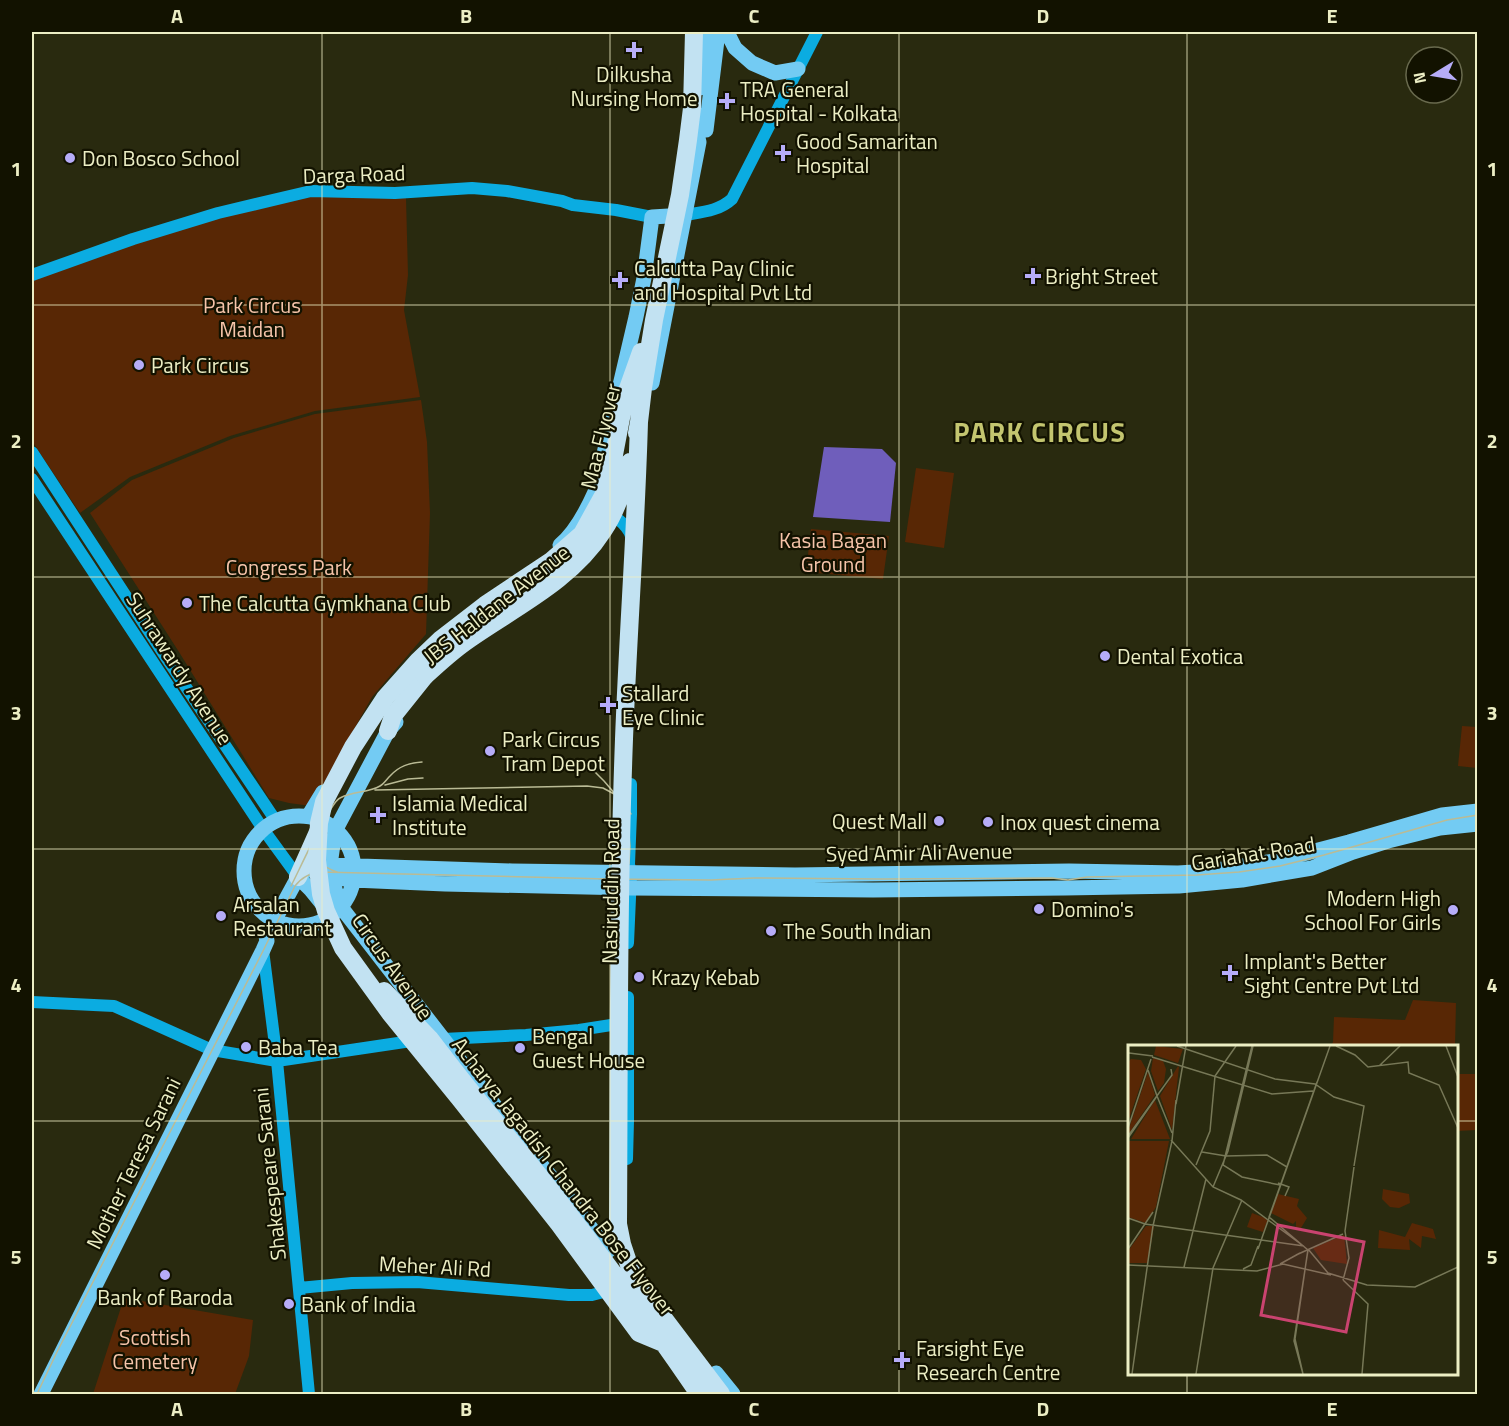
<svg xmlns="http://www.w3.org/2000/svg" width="1509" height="1426" viewBox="0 0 1509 1426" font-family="'Titillium Web',sans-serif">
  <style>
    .green { fill: #582705 }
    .water { fill: #6f5ebb }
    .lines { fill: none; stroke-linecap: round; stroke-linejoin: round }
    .secondary { stroke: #0bace1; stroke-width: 12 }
    .primary { stroke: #73cbf3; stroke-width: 15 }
    .highway { stroke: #c2e2f2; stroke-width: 18 }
    .tram { stroke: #babb95; stroke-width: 1.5 }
    .highway-bridge { stroke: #c2e2f2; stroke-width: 18 }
    .grid { fill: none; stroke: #eceec4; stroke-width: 1.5; stroke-opacity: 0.55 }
    .poi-dot { fill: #b6acf8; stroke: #121200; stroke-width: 2 }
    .labels { text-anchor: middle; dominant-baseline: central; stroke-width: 4.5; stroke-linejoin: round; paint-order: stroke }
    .poi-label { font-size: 21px; fill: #eceec4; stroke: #121200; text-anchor: start }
    .street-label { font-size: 21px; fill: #eceec4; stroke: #121200 }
    .park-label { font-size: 21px; fill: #f6c4a9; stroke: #121200 }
    .district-label { font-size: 27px; font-weight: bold; letter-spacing: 1.5px; fill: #c3c56f; stroke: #121200 }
    .inset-road { fill: none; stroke: #777857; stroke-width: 1.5 }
    .view { fill: #ca4370; fill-opacity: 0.15; stroke: #ca4370; stroke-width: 3 }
    .inset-edge { fill: none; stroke: #eceec4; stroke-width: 3 }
    .neatline { fill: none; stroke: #eceec4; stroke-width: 2 }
    .grid-label { font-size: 20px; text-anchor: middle; font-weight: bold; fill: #eceec4 }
  </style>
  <rect width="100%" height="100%" fill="#292a0f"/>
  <path class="green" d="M311,196l95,2 2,77 -4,35 16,87 -105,14 -85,25 -100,41 -50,36 -48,-72v-161l191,-68z
    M421,400l6,42 3,71 -4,121 -54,63 -61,109 -22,-3 -20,-5 -90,-146 -89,-139 42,-33 102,-42 81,-24z
    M916,468l38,5 -10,75 -39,-6z
    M811,529l78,7 -6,43 -77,-7z
    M1462,726l15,1v41l-19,-2z
    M1413,1000l43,3 -1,43h-124l2,-4 1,-25 71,3z
    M1456,1074h21v56l-20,1z
    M124,1298l129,22 -4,36 -14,38h-142z"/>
  <path class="water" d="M824,447l58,2 14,14 -6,59 -77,-5z"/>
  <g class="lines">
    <path class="secondary" d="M685,215c17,-3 34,-4 47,-16l85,-167
      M32,275l101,-36 85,-26 93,-22 84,2 77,-5 35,3 55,10 11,4 43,5 36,7
      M32,452l133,204 111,165
      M32,479l231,350 35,48
      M606,511c11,7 25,16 26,30
      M628,943l3,-68 -2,-11 2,-50v-30
      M263,950l14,111 32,333
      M32,1002l82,4 98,44 65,11 141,-21
      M443,1039l83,-4 53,-5 45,-7
      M627,1159l1,-38v-124
      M299,1288l53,-5 65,-1 152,13h23l23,-6"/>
    <path class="primary" d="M727,32l8,16 17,15 23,10 23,-4
      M700,88l5,-56
      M706,130l12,-98
      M652,383l47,-241 -2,-8 1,-19
      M560,545c16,-13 27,-35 35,-53l41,-175 8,-39 8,-61 33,-2
      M396,722l-8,9 -53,100 -5,34 1,12 10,30 182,235
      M309,815l14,-23
      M244 871a55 55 0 1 1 110 0a55 55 0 1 1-110 0Z
      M298,877l13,13 13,16
      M323,878l8,-1 22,3 92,4 185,4 243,2 192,-2 114,-2 63,-6 70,-12 41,-16 35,-11 52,-13 38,-4
      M538,1161l32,39 38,51
      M716,1373l17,21
      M41,1394l222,-444 4,-9 -1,-5 32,-59 13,-10 19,-2 182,6 283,4 274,-4 109,2 32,-2 70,-11 69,-18 93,-27 36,-4"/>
    <path class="highway" d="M388,731l5,-15 32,-40
      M298,877l20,-45
      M384,991l46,48 13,17"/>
    <path class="tram" d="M559,767l26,2 10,3 9,9 12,14 14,9h-6l7,10 -4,-4 3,36 -1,18 -12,11 -10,3
      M385,785l23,-6 15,-1
      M375,790l212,-4 16,2 13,7
      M314,840c-1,16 7,27 23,32
      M291,886c8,-15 38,-83 49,-88 13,-7 28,-5 40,-12 4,-2 7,-7 10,-10 9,-10 19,-13 32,-14
      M37,1394l20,-42 206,-401 32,-65c7,-9 14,-12 25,-14l288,7 103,1 43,-2 127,1 171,-1 16,2 19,-3 110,-2 42,-3 41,-6 44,-11 123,-35 31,-5"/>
    <path class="highway-bridge" d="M641,352l-16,45 -12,63 -9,34 -22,40 -31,27 -66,44 -44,34 -23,22 -33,37 -32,49 -29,55 -5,21 -2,37 4,34 5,17 17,37 47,65 70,86 99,125 80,109 24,10
      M639,422c-3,106 -11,211 -15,317 -6,162 -5,323 -6,485l4,20 8,24 13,23 78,103
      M637,433l2,-11 4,-34 11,-68 26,-125 8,-55 4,-32 2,-76
      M425,676c14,-13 27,-25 43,-36 47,-33 103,-59 135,-109 14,-21 21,-44 27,-69
      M443,1056c35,46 73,90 109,136 51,66 100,133 147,202"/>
  </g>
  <path class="grid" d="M322,32v1362M610,32v1362M899,32v1362M1187,32v1014M32,305h1446M32,577h1446M32,849h1446M32,1121h1098M1456,1121h22M1187,1374v20"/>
  <g class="poi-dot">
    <path d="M631 41h6v6h6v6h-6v6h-6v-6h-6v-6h6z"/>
    <path d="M724 92h6v6h6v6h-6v6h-6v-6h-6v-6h6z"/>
    <path d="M780 144h6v6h6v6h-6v6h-6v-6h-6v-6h6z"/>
    <circle cx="70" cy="158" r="6"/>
    <path d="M1030 267h6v6h6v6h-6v6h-6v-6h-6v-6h6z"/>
    <path d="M617 271h6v6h6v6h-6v6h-6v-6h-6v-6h6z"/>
    <circle cx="139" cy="365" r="6"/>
    <circle cx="187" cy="603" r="6"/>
    <circle cx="1105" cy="656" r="6"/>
    <path d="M605 696h6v6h6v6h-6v6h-6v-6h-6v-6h6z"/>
    <circle cx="490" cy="751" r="6"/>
    <path d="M375 806h6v6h6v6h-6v6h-6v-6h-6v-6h6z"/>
    <circle cx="939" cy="821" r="6"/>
    <circle cx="988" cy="822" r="6"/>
    <circle cx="1039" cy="909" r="6"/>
    <circle cx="1453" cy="910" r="6"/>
    <circle cx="221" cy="916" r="6"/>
    <circle cx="771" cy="931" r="6"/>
    <path d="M1227 964h6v6h6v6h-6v6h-6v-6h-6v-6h6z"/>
    <circle cx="639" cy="977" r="6"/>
    <circle cx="246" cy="1047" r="6"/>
    <circle cx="520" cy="1048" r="6"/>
    <circle cx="165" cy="1275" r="6"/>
    <circle cx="289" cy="1304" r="6"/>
    <path d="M899 1351h6v6h6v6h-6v6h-6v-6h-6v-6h6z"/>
  </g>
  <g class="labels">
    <g class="poi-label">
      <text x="634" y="74" text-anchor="middle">Dilkusha<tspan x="634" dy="24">Nursing Home</tspan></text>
      <text x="740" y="89">TRA General<tspan x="740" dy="24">Hospital - Kolkata</tspan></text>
      <text x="796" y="141">Good Samaritan<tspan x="796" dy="24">Hospital</tspan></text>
      <text x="82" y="158">Don Bosco School</text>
      <text x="634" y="268">Calcutta Pay Clinic<tspan x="634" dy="24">and Hospital Pvt Ltd</tspan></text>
      <text x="1045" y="276">Bright Street</text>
      <text x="151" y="365">Park Circus</text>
      <text x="199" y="603">The Calcutta Gymkhana Club</text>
      <text x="1117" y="656">Dental Exotica</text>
      <text x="622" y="693">Stallard<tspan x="622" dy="24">Eye Clinic</tspan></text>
      <text x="502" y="739">Park Circus<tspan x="502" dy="24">Tram Depot</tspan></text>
      <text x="392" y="803">Islamia Medical<tspan x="392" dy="24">Institute</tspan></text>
      <text x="927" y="821" text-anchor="end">Quest Mall</text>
      <text x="1000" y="822">Inox quest cinema</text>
      <text x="1441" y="898" text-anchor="end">Modern High<tspan x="1441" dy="24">School For Girls</tspan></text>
      <text x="233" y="904">Arsalan<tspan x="233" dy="24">Restaurant</tspan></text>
      <text x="1051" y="909">Domino's</text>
      <text x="783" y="931">The South Indian</text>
      <text x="1244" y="961">Implant's Better<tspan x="1244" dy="24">Sight Centre Pvt Ltd</tspan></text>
      <text x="651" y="977">Krazy Kebab</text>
      <text x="532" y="1036">Bengal<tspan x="532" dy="24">Guest House</tspan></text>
      <text x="258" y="1047">Baba Tea</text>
      <text x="165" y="1297" text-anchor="middle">Bank of Baroda</text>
      <text x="301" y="1304">Bank of India</text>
      <text x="916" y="1348">Farsight Eye<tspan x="916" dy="24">Research Centre</tspan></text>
    </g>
    <g class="street-label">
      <text transform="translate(354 174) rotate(-2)">Darga Road</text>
      <text transform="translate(600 436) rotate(-76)">Maa Flyover</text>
      <text transform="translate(496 604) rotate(-38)">JBS Haldane Avenue</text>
      <text transform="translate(180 668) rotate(57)">Suhrawardy Avenue</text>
      <text transform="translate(919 852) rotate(-1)">Syed Amir Ali Avenue</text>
      <text transform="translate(1253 853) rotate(-9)">Gariahat Road</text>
      <text transform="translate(610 891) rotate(-89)">Nasiruddin Road</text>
      <text transform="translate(393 966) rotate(55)">Circus Avenue</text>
      <text transform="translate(133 1163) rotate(-64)">Mother Teresa Sarani</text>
      <text transform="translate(269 1174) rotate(-96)">Shakespeare Sarani</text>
      <text transform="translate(564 1176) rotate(52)">Acharya Jagadish Chandra Bose Flyover</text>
      <text transform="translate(435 1266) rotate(3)">Meher Ali Rd</text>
    </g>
    <g class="park-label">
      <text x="252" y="305">Park Circus<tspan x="252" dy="24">Maidan</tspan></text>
      <text x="833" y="540">Kasia Bagan<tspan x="833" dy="24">Ground</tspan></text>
      <text x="289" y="567">Congress Park</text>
      <text x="155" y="1337">Scottish<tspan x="155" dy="24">Cemetery</tspan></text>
    </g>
    <g class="district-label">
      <text x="1040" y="431">PARK CIRCUS</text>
    </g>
  </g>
  <g transform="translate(1128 1045)">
    <rect width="330" height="330" fill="#292a0f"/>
    <path d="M28,1l27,3 -5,14 -24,-8zM25,13l10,3 3,8 -2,14 -6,8 -7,-20zM3,14l10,1 5,9 -17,50 -1,-57zM50,21l1,1 -7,63 -12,-34zM20,27l7,23 -27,40v-4zM27,55l15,39h-39zM0,96h41l-13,66 -10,16 -18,-6zM255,144l26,5 1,9 -11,5 -9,-1 -8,-8zM150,149l21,5 -2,7 10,12 -6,10 -5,-1v-6l-3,3 -22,-11zM124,168l16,6 -5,13 -16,-5zM284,178l21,6 3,10 -14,-3 -1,12 -12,-9 1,11 -32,-2 1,-18 26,7zM18,181h8l-6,37h-20v-12zM216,190l3,29 -26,-4 -8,-12z" fill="#582705"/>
    <path class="inset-road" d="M49,1l98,33 40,5 19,13 30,9 -10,60M124,1l-29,119 19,12 38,8M208,1l19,9 13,12 40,-5 1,11 30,12 19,43M318,1l12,31M1,8l24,3M24,12l120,37 41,-3M251,21l21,-20M20,25l9,26M29,51l15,37M48,59l10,-58M0,83l23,-69M0,91l44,-61 -1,-6M0,93l29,-42M43,95l42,47 28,13 61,45M74,107l24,4 41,-1 20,12M68,120l14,-34 5,-55 21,-30M150,138l11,4 -4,9M85,142l15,-36 25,-105M0,173l17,6 159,22M0,204l25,-37M130,204l72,-203M180,204l20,24 39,12 48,2 43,-20M168,210l47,-21M152,219l20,-11M0,220l129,6 26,-7 48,11M56,222l22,-88M115,224l8,-4 7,-19M215,235l6,-22 -4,-27 9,-64M215,235l25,24 -6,70M4,329l21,-148 19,-85 4,-41M68,329l17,-106 29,-68M175,329l-8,-35 13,-90M175,329l-9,-33 14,-91 -39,-33 48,-135"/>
    <path class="view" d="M150,180l86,17 -18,90 -85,-17z"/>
    <rect width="330" height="330" class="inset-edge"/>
  </g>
  <rect width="1509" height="1426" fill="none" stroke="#121200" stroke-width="66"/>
  <g transform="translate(1434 75) rotate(259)"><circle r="28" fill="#121200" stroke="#696a4e" stroke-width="1.5"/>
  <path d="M0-4.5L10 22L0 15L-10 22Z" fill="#b6acf8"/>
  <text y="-9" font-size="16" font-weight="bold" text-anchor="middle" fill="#eceec4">N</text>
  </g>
  <rect x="33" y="33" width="1443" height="1360" class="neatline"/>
  <g class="grid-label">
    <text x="177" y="23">A</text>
    <text x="466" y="23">B</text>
    <text x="754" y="23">C</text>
    <text x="1043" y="23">D</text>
    <text x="1332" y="23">E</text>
    <text x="16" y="176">1</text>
    <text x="1492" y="176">1</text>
    <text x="16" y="448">2</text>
    <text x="1492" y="448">2</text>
    <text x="16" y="720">3</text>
    <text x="1492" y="720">3</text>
    <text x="16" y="992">4</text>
    <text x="1492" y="992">4</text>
    <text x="16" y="1264">5</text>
    <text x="1492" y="1264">5</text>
    <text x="177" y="1416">A</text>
    <text x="466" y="1416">B</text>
    <text x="754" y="1416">C</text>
    <text x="1043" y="1416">D</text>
    <text x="1332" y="1416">E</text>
  </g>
</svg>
